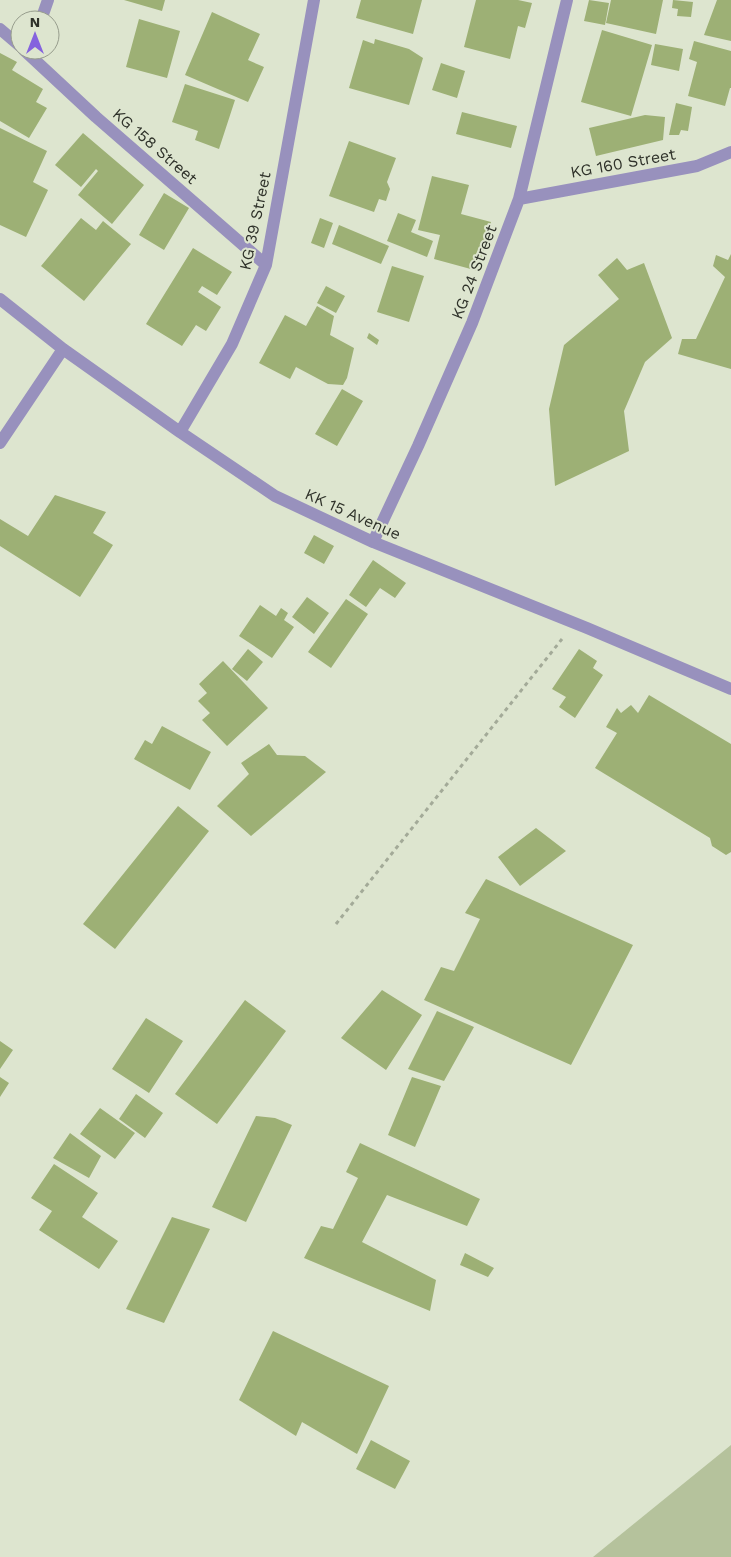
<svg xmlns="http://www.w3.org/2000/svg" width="731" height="1557" viewBox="0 0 731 1557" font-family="'Work Sans',sans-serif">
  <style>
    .green { fill: #b5c29c }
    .building { fill: #9db075 }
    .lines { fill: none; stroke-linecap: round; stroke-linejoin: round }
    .path { stroke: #a3aa98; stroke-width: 3; stroke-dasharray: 4 4; stroke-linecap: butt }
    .minor { stroke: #9891bd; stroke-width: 12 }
    .labels { text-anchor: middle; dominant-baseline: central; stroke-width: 4; stroke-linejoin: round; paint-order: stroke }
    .street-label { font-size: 16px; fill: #2f322a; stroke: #dde5cf }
  </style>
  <rect width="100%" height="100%" fill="#dde5cf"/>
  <path class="green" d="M731,1445v112h-138z"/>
  <path class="building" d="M124,0h41l-3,11z
    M361,0h61l-9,34 -57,-16z
    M476,0h42l14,3 -7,25 -7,-2 -8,33 -46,-12z
    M589,0l20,3 -4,22 -21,-4z
    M611,0h52l-7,34 -50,-11z
    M673,0l20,2 -2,15 -14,-1 1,-7 -6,-1z
    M717,0h14v41l-27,-6z
    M212,12l48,22 -12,26 16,7 -16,35 -63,-27z
    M139,19l41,12 -13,47 -41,-11z
    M602,30l50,15 -21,71 -50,-14z
    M375,39l34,10 14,9 -14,47 -60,-17 14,-48 11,4z
    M694,41l37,10v37h-1l-5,18 -37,-10 9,-34 -8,-3z
    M655,44l28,5 -4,22 -28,-6z
    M0,53l17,9 -5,8 31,19 -7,13 11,6 -18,30 -29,-17z
    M441,63l24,8 -8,27 -25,-8z
    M185,84l50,16 -16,49 -24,-9 3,-9 -26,-9z
    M676,103l16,4 -4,24 -7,-1 -2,5h-10z
    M462,112l55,14 -6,22 -55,-14z
    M645,115l20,2 -2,23 -67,16 -7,-28z
    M0,128l47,23 -14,31 15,8 -22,47 -26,-12z
    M83,133l61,52 -32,39 -34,-29 20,-24 -2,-2 -15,18 -26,-22z
    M349,141l47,17 -9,24 3,7 -4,12 -7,-2 -5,13 -45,-16z
    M432,176l37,9 -8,29 30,8 -13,49 -44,-12 6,-24 -22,-5z
    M164,193l25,15 -25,42 -25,-15z
    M398,213l18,7 -5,12 22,9 -6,16 -40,-16z
    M81,218l15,12 7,-9 28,23 -47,57 -43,-35z
    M320,218l13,5 -9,25 -13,-5z
    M339,225l50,21 -8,18 -49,-20z
    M193,248l39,24 -15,23 -15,-9 -4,6 23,15 -15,24 -10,-6 -14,21 -36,-22z
    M731,254v115l-53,-15 4,-15h14l29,-62 -12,-11 3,-11 12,5z
    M617,258l10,12 17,-7 28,75 -27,24 -21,49 5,40 -74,35 -6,-77 15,-64 55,-46 -21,-24z
    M392,266l32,10 -15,46 -32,-10z
    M326,286l19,10 -9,17 -19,-10z
    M317,306l17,10 -4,19 24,13 -7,30 -4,7 -15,-1 -32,-17 -6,12 -31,-16 26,-48 21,11z
    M369,333l10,7 -2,5 -10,-7z
    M342,389l21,12 -26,45 -22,-12z
    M55,495l51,17 -13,21 20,12 -33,52 -80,-51v-27l28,17z
    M314,535l20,11 -10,18 -20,-11z
    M373,560l33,23 -11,15 -15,-10 -14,19 -17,-12z
    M307,597l22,16 -15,21 -22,-17z
    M346,599l22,15 -37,54 -23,-16z
    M260,605l16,11 5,-8 7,5 -4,7 10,7 -22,31 -33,-22z
    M248,649l15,13 -16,19 -15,-12z
    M579,649l18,12 -4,7 10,7 -28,43 -16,-11 7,-10 -14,-8z
    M223,661l45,47 -41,38 -25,-26 8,-7 -12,-12 9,-8 -8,-9z
    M649,695l82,49v108l-5,3 -14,-9 -2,-8 -115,-70 22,-35 -11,-6 11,-19 4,5 10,-8 7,8z
    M162,726l49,26 -21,38 -56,-31 11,-19 7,4z
    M269,744l8,11 28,1 21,16 -75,64 -34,-30 32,-32 -8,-11z
    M178,806l31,25 -94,118 -32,-25z
    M536,828l30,23 -46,35 -22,-29z
    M486,879l147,66 -62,120 -147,-65 17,-33 13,4 26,-52 -15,-6z
    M382,990l40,25 -36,55 -45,-32z
    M245,1000l41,31 -69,93 -42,-30z
    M437,1011l37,16 -30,54 -36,-12z
    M146,1018l37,23 -34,52 -37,-24z
    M0,1041l13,9 -13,19z
    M0,1077l9,6 -9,14z
    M412,1077l29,9 -26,61 -27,-12z
    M136,1094l27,19 -18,25 -26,-19z
    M100,1108l35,25 -20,26 -35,-25z
    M256,1116l19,2 17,7 -46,97 -34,-15z
    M70,1133l31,23 -12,22 -36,-20z
    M360,1143l120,56 -13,27 -80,-31 -25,47 74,38 -6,31 -126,-53 17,-32 12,3 25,-51 -12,-6z
    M54,1164l44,29 -16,24 36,24 -19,28 -60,-39 13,-19 -21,-13z
    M172,1217l38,12 -46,94 -38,-14z
    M465,1253l29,15 -6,9 -28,-12z
    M273,1331l116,55 -32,68 -55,-32 -6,14 -57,-36z
    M371,1440l39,21 -15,28 -39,-20z"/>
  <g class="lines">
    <path class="path" d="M336,924l226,-285"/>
    <path class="minor" d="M41,20l7,-20
      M0,29l20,17
      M24,50l72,67 170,148
      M519,199l178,-33 34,-14
      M0,299l63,50 117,83 95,64 98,46 214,86 144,61
      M180,432l52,-88 34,-79 48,-265
      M0,443l63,-94
      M373,542l45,-96 54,-123 47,-124 48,-199"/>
  </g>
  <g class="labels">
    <g class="street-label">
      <text transform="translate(155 146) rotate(41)">KG 158 Street</text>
      <text transform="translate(623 163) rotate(-10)">KG 160 Street</text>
      <text transform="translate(255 221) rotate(-78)">KG 39 Street</text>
      <text transform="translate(474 272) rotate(-69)">KG 24 Street</text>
      <text transform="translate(353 514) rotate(24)">KK 15 Avenue</text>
    </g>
  </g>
  <g transform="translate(35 35)"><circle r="24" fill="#dde5cf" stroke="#979d8d"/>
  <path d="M0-4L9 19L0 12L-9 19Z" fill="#8563de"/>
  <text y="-8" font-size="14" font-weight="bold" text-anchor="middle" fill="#2f322a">N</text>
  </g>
</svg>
